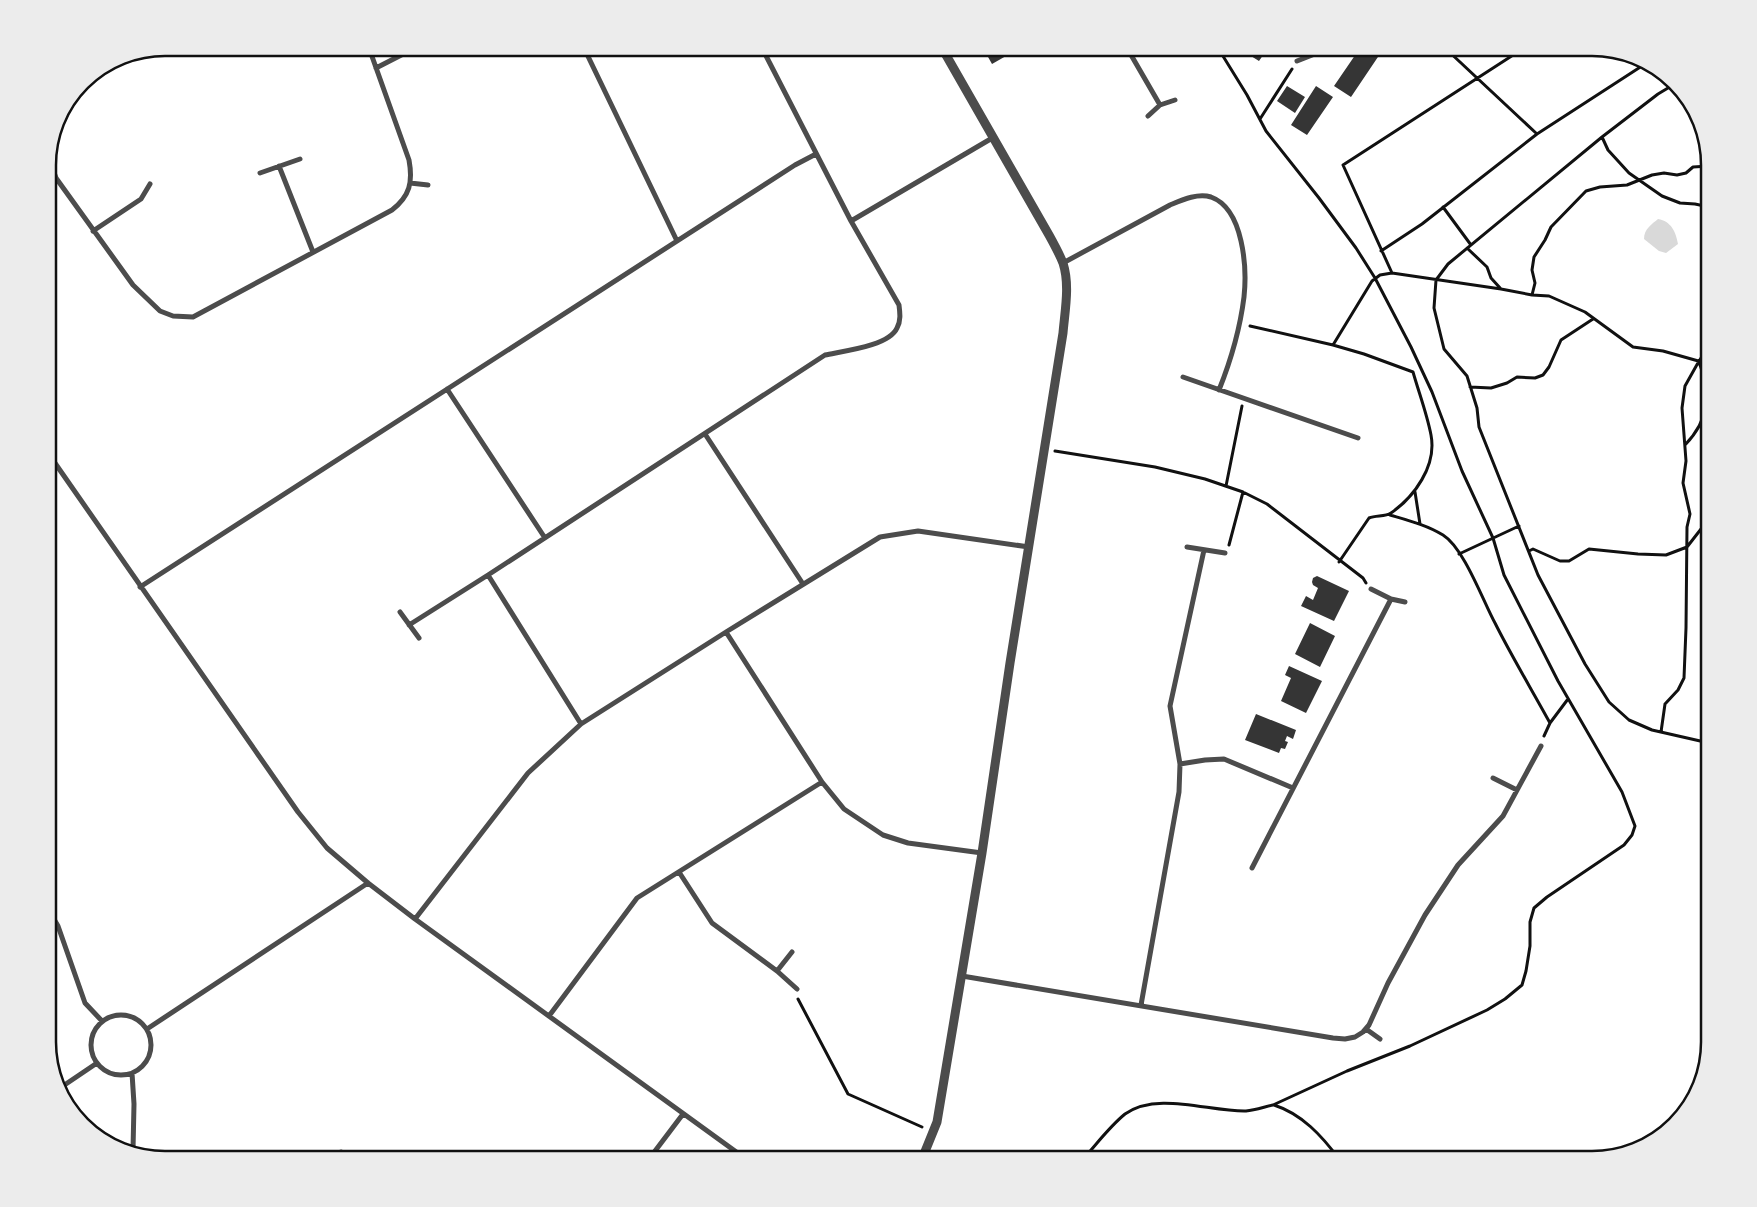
<svg xmlns="http://www.w3.org/2000/svg" width="1757" height="1207" viewBox="0 0 1757 1207" font-family="'Space Grotesk',sans-serif">
  <style>
    .water { fill: #d9d9d9 }
    .building { fill: #353535 }
    .lines { fill: none; stroke-linecap: round; stroke-linejoin: round }
    .path { stroke: #111; stroke-width: 3 }
    .minor { stroke: #4c4c4c; stroke-width: 5 }
    .tertiary { stroke: #4c4c4c; stroke-width: 9 }
    .rim { fill: none; stroke: #111; stroke-width: 2.5 }
  </style>
  <rect width="100%" height="100%" fill="#fff"/>
  <path class="water" d="M1658,219c13,2 18,13 20,25l-12,9 -7,-2 -15,-12c0,-10 8,-15 14,-20z"/>
  <path class="building" d="M983,48h28l2,4 -21,12z
    M1238,48h30l-9,13z
    M1360,48h24l-33,49 -17,-11z
    M1287,86l18,11 -10,16 -18,-12z
    M1316,86l17,11 -26,38 -16,-10z
    M1317,576l32,15 -15,30 -33,-15 5,-10 7,4 5,-12 -5,-3 -1,-3 1,-4z
    M1310,623l25,13 -15,31 -25,-13z
    M1289,666l33,15 -16,32 -25,-12 10,-23 -6,-3z
    M1256,714l40,16 -3,9 -6,-3 -2,5 3,1 -3,7 -4,-1 -2,5 -34,-13z"/>
  <g class="lines">
    <path class="path" d="M1445,48l92,86
      M1673,85l-15,9 -56,43 -154,127 -12,16 -2,28 10,41 23,27 10,32 2,19 59,148 47,89 24,38 20,18 23,10 57,13
      M1260,119l32,-50
      M1602,137l6,13 21,23 33,23 18,7 15,1 14,3
      M1443,207l28,38
      M1467,248l20,19 4,11 10,11
      M1381,251l41,-27 115,-90 108,-70
      M1392,273l-49,-108 181,-117
      M1532,295l3,-12 -3,-13 2,-13 11,-17 6,-13 35,-36 14,-4 27,-2 25,-10 12,-2 13,2 9,-2 7,-6 16,-1
      M1250,326l83,19 31,9 49,18c6,21 14,42 18,63 6,31 -17,62 -40,78 -6,4 -15,2 -22,5l-30,44
      M1333,345l39,-64 8,-6 12,-2 109,16 31,6 17,1 36,16 48,35 30,4 46,13
      M1470,387l21,1 16,-5 10,-6 18,1 8,-3 6,-8 12,-27 32,-21
      M1705,417l4,6
      M1704,418l5,21v32
      M1685,445c25,-26 26,-51 14,-83
      M1055,451l100,16 50,12 38,13 24,12 96,74 3,5
      M1226,486l16,-80
      M1415,492l5,32
      M1390,515c17,5 37,10 53,20 21,13 40,66 52,88 17,34 37,67 55,100l-6,13
      M1229,545l14,-53
      M1529,551l4,-2 27,12h9l20,-12 49,5 28,1 21,-8 21,-27 1,-8
      M1459,554l60,-28
      M1550,723l18,-24
      M1661,732l4,-28 13,-14 6,-12 2,-50 1,-101 3,-13 -7,-31 3,-22 -4,-53 3,-22 14,-25 10,-15
      M798,999l50,95 74,33
      M1274,1105c28,9 48,31 65,54
      M1083,1159c13,-14 26,-32 42,-45 32,-23 85,-2 121,-3 9,-1 18,-4 27,-6l74,-34 63,-25 77,-36 18,-11 17,-14 4,-14 4,-25v-24l4,-14 13,-11 77,-52 8,-10 3,-9 -13,-34 -64,-111 -54,-106 -11,-37 -31,-67 -30,-79 -21,-45 -36,-69 -19,-30 -37,-50 -53,-67 -19,-36 -29,-47"/>
    <path class="minor" d="M584,48l93,193
      M1127,48l33,57
      M1297,61l33,-13
      M376,68l39,-20
      M1148,116l12,-11 15,-5
      M48,157l8,21 77,107 27,26 13,5 20,1 199,-107c18,-14 21,-28 17,-50l-40,-112
      M279,166l34,86
      M260,173l40,-14
      M48,183l8,-5
      M410,183l18,2
      M851,221l143,-84
      M93,231l48,-32 9,-15
      M1063,263l107,-58c12,-5 27,-12 41,-8 33,12 36,72 33,100 -4,32 -13,63 -25,93
      M1183,377l175,61
      M447,389l98,149
      M705,434l98,150
      M48,453l250,359 29,36 41,35 47,36 331,240
      M1187,547l38,6
      M488,575l93,149
      M140,587l655,-422 21,-11
      M1371,589l20,10 14,3
      M400,612l19,26
      M409,625l79,-50 337,-220c19,-4 64,-9 72,-27 4,-7 3,-15 2,-23l-48,-84 -87,-169
      M726,632l96,150 22,27 39,26 25,8 74,10
      M1180,764l25,-4 19,-1 69,29
      M1493,778l24,12
      M1252,868l139,-269
      M679,872l33,51 65,48 20,18
      M48,909l10,17 27,77 17,18
      M415,919l113,-146 53,-49 145,-92 154,-95 38,-6 111,16
      M777,971l15,-19
      M962,976l371,62 12,1 10,-2 8,-5 6,-7 19,-42 37,-68 33,-50 45,-49 38,-70
      M1141,1005l38,-213 1,-28 -10,-58 34,-156
      M91 1045a30 30 0 1 1 60 0a30 30 0 1 1-60 0Z
      M549,1016l88,-118 185,-116
      M147,1029l221,-146
      M1366,1029l14,10
      M132,1073l2,31 -1,46
      M60,1088l37,-25
      M341,1152l4,7
      M649,1159l34,-45"/>
    <path class="tertiary" d="M922,1159l15,-37 45,-269 28,-190 53,-330c2,-23 7,-48 0,-70 -4,-10 -9,-19 -14,-28l-107,-187"/>
  </g>
  <path d="M0 0H1757V1207H0ZM165 56H1592A109 109 0 0 1 1701 165V1042A109 109 0 0 1 1592 1151H165A109 109 0 0 1 56 1042V165A109 109 0 0 1 165 56Z" fill="#ececec" fill-rule="evenodd"/>
  <path class="rim" d="M165 56H1592A109 109 0 0 1 1701 165V1042A109 109 0 0 1 1592 1151H165A109 109 0 0 1 56 1042V165A109 109 0 0 1 165 56Z"/>
</svg>
